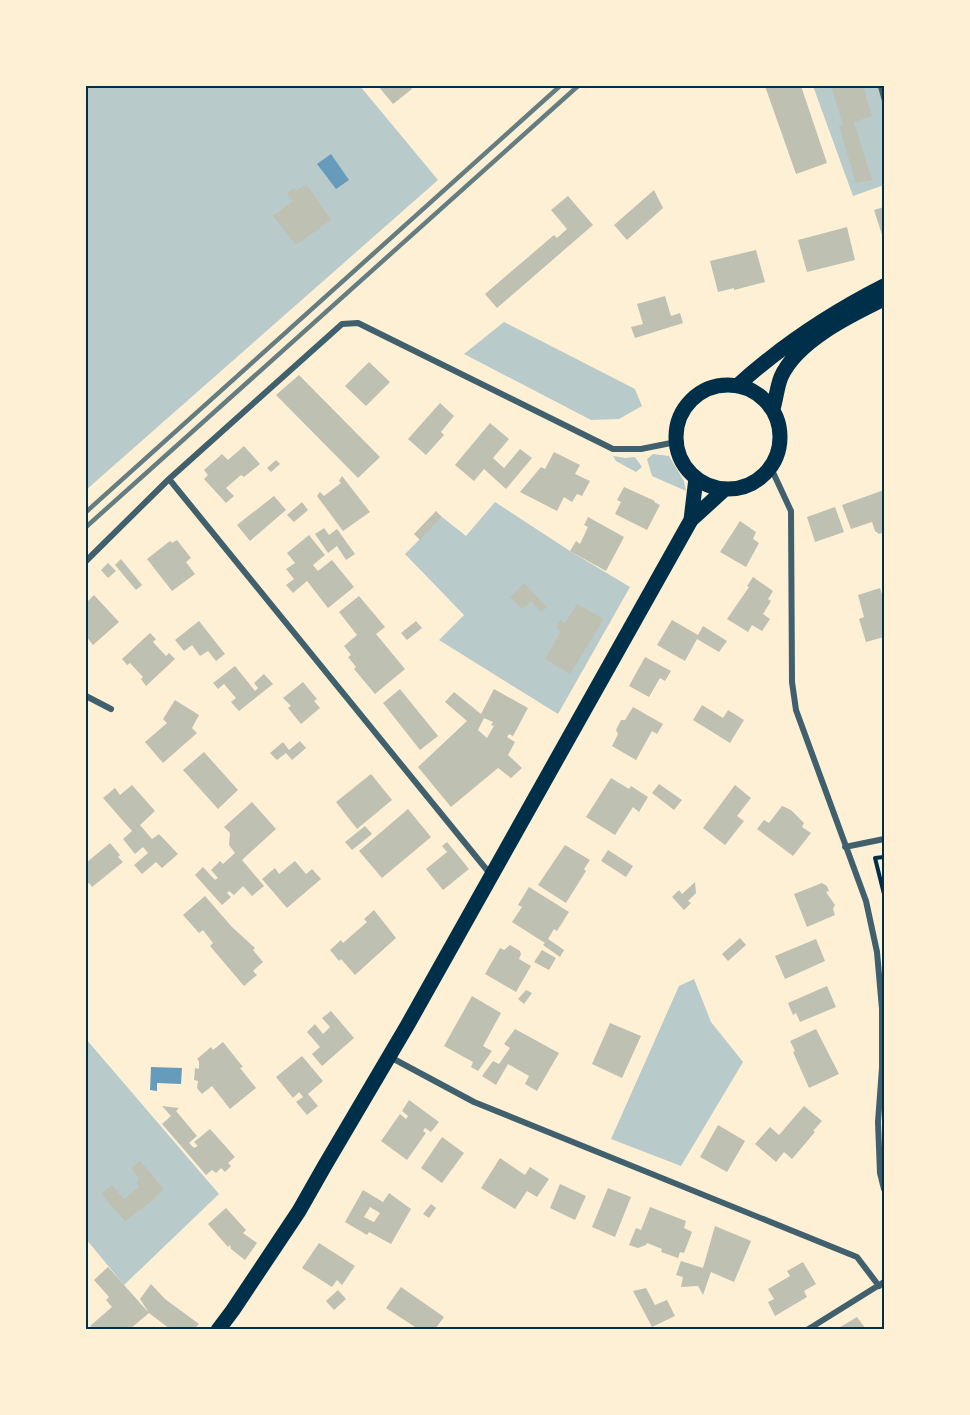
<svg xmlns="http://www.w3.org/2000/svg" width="970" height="1415" viewBox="0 0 970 1415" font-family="'Golos Text',sans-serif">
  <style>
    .green { fill: #b9caca }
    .water { fill: #669bbc }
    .building { fill: #bec0b2; fill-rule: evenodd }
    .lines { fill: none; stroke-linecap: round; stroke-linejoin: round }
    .path { stroke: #003049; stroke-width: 4 }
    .service { stroke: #3f606c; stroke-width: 4.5 }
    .minor { stroke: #3f606c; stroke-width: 6 }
    .primary { stroke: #003049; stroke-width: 15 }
    .rail { stroke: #657d81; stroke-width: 4.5 }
    .neatline { fill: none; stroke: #003049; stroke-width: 2 }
  </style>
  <rect width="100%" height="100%" fill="#fdf0d5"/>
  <path class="green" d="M86,86h274l78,94 -352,310z
    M813,86h71v99l-31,11z
    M504,322l131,67 7,17 -23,13 -28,1 -127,-66z
    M653,454l16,2 15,25 2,10 -34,-15 -5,-17z
    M613,456l12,2 10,-1 7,10 -6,5 -20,-11z
    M495,502l75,49 60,36 -72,127 -119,-74 25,-25 -59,-61 37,-37 24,19z
    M694,979l17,43 32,40 -62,104 -70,-27 68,-153z
    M86,1039l133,155 -95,91 -38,-46z"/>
  <path class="water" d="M331,154l18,26 -13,9 -19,-25z
    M151,1067l31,1 -1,16 -24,-1v8l-7,-1z"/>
  <path class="building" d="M378,86h32l2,3 -19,15z
    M765,86h36l26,77 -31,11z
    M831,86h32l9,30 -18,6 18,58 -16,3 -17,-57 4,-1z
    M306,184l25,36 -35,25 -23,-29 20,-15 -6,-8 7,-5 3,3z
    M654,190l9,18 -36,32 -13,-15z
    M568,196l25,29 -96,83 -12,-14 69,-59 3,3 10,-9 -16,-19z
    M884,207v34l-10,-31z
    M847,227l8,33 -48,12 -9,-32z
    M756,250l9,32 -31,8v-2l-16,4 -8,-31z
    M665,296l6,20 9,-3 3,10 -48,15 -4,-11 12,-3 -6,-20z
    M369,362l21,20 -24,24 -21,-20z
    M299,375l81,82 -22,21 -82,-83z
    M440,403l14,13 -13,16 3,3 -18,20 -18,-16z
    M490,423l19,16 -16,19 11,10 16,-19 12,9 -26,31 -22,-20 -10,12 -19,-16z
    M244,446l16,18 -16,13 -3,-2 -15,13 8,8 -8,7 -22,-24 4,-4 -4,-5 18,-16 6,6z
    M554,452l26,13 -5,9 15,7 -8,15 -5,-2 -5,8 -8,-5 -7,14 -37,-19 21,-25 4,2z
    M276,460l4,4 -9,8 -4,-4z
    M342,476l28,36 -27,19 -26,-35 3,-4 4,4 17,-13 -2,-2z
    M624,487l31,14 -1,1 6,3 -13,25 -32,-16 6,-12 -4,-2z
    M884,490v48l-2,-5 -3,1 -4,-3 -3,-9 -21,7 -9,-24z
    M274,496l12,14 -36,31 -13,-16z
    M302,502l6,8 -14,12 -7,-7z
    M835,507l9,25 -29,10 -8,-25z
    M436,511l6,6 -22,23 -6,-6z
    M588,517l36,20 -18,34 -36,-20 6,-10 4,3 8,-17 -4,-2z
    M740,521l16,11 -3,7 6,4 -13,24 -26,-15z
    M324,528l5,7 8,-6 18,25 -9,6 -9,-14 -9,7 -13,-19z
    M309,535l16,20 -12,10 5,6 14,-11 22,27 -26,21 -21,-27 -14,12 -7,-8 8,-6 -8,-10 9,-6 -8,-10z
    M177,540l14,18 -5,4 9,12 -23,17 -25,-32 23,-18 2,2z
    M121,559l21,26 -6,5 -21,-25z
    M108,563l8,8 -8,7 -7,-8z
    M753,577l20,14 -5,8 3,2 -8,13 7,5 -8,12 -10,-6 -4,7 -21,-13 22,-32 -2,-1z
    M524,583l23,24 -6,5 -10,-11 -9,8 -12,-12z
    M880,588l4,13v36l-18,5 -7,-23 5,-2 -6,-22z
    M94,595l25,27 -26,23 -7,-9v-33z
    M359,596l26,31 -9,7 29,35 -30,25 -21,-25 2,-2 -8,-10 3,-2 -7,-9 13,-11 -18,-23z
    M577,604l27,15 -34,55 -25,-15 16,-28 -5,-3 4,-8 5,3z
    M672,620l26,15 5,-9 24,15 -8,11 -22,-13 -12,22 -28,-16z
    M199,621l26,33 -9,7 -8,-10 -8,5 -8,-11 -8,6 -9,-11z
    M416,621l6,7 -15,12 -6,-7z
    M150,633l6,6 -3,3 13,14 3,-3 6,6 -29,27 -5,-7 2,-2 -13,-14 -3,2 -5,-6z
    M645,657l26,14 -6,10 -5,-3 -11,19 -20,-11z
    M235,666l20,25 3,-3 -4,-5 10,-9 9,10 -34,27 -8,-9 5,-4 -12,-14 -6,5 -5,-6z
    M303,682l14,17 -3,2 6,7 -19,16 -13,-16 3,-2 -8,-8z
    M400,689l38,47 -18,14 -37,-47z
    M494,689l34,19 -15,28 -4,-2 -2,3 8,5 -7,13 14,13 -11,10 -13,-10 -47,39 -33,-40 49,-46 -22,-19 9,-10 27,22zM484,718l9,4 -2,3 3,1 -7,12 -9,-8z
    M175,700l24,15 -7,13 5,5 -34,30 -18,-21 22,-19 -4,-4z
    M702,705l21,13 5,-8 16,10 -14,23 -37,-23z
    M633,707l30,17 -6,10 -5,-3 -16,29 -24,-14 6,-12 -2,-4 5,-10h4z
    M300,741l6,7 -14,12 -6,-7 -9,7 -7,-7 13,-11 6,8z
    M204,752l34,38 -20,19 -35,-39z
    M371,774l21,26 -35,29 -21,-27z
    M611,778l18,11 2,-3 17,11 -9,15 -6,-5 -18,28 -29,-18z
    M659,784l23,16 -8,10 -22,-17z
    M132,785l23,26 -15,14 12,14 7,-5 19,20 -16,14 -6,-6 -14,12 -8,-9 14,-12 -5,-6 -8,7 -12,-15 9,-8 -29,-33 12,-10 5,7z
    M735,785l16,13 -14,18 7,5 -19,24 -22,-17z
    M252,802l24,27 -34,31 22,26 -12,10 -9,-10 -9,9 -5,-4 -2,2 4,4 -9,8 -27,-30 8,-8 12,13 3,-2 -7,-8 9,-9 3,3 12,-11 -6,-8 1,-12 -6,-6z
    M782,806l9,4 13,13 -2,4 9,6 -18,23 -36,-27 7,-9 5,3z
    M408,809l23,28 -49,41 -23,-27z
    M365,826l7,8 -20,16 -7,-8z
    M447,842l22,27 -26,21 -17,-21 21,-17 -5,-6z
    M110,843l10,12 -2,2 5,5 -31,25 -3,-4 -2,1 -1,-2v-19z
    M565,845l25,15 -6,9 2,2 -20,32 -28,-18z
    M608,850l25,16 -7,11 -25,-16z
    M295,861l11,13 6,-5 9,10 -34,29 -25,-29 13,-11 4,6z
    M695,882l1,11 -8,8 3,2 -7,7 -12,-13 7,-7 3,4z
    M822,883l5,3 2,5 -3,1 9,13 -2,4 2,6 -28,12 -13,-33z
    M529,887l40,25 -12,19 -3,-2 -6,10 16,11 -4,7 -17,-12 2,-2 -33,-21 10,-15 -4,-2z
    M205,896l27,31 23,21 -2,2 10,12 -10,9 4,4 -13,11 -34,-40 3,-3 -10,-13 -4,3 -16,-18z
    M374,910l22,28 -41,37 -14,-16 -2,2 -9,-11 11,-10 2,3 24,-21 -3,-3z
    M740,938l6,7 -18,16 -6,-7z
    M816,939l9,22 -40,18 -10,-23z
    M510,945l10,6 1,3 -2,5 12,7 -15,26 -31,-18 15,-26 4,2z
    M542,950l14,8 -7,12 -15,-8z
    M827,986l9,21 -36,15 -4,-9 -3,2 -5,-12z
    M526,990l6,3 -8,11 -6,-5z
    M472,996l29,17 -18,33 9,5 -14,20 -7,-4 2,-5 -29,-16z
    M331,1011l23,27 -32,28 -10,-12 8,-7 -13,-15 8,-8 8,10 7,-7 -8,-9z
    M610,1023l31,13 -19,42 -30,-14z
    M515,1029l44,24 -22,38 -12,-7 4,-8 -21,-12 -12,21 -14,-9 11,-15 6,3 11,-16 -6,-4z
    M816,1029l23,45 -30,14 -16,-36 2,-1 -5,-10z
    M223,1042l20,25 -3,1 16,20 -26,21 -18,-23 -10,8 -5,-6 1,-7 -4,-1 1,-12 4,1v-8l-2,-2 14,-12 2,3z
    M302,1056l21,25 -15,13 10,12 -11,9 -11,-13 7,-5 -4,-5 -6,6 -17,-21z
    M409,1100l30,22 -8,10 -6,-4 -2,3 3,2 -19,27 -26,-19 19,-27 6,5 2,-3 -6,-5z
    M162,1106l17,2 -3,3 21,25 -8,7 5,5 4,-2 -4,-4 16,-13 25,28 -7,6 3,3 -6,6 -4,-4 -5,5 -4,-3 -6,5 -44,-51 9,-8z
    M804,1106l18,15 -9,10 2,1 -23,27 -8,-7 -8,10 -21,-18 15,-17 9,8z
    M718,1125l27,16 -18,31 -27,-15z
    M442,1137l22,16 -22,30 -21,-15z
    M500,1158l25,17 5,-8 19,12 -12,18 -10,-6 -12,18 -34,-21z
    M140,1161l24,28 -15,14 -24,18 -24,-27 11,-9 12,14 15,-12 -2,-3 2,-6 -8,-10z
    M560,1184l26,12 -11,24 -25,-12z
    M608,1188l23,9 -16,40 -23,-10z
    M363,1190l20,12 6,-9 22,16 -20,35 -22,-12 -2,3 -22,-13zM370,1207l10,6 -6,9 -10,-5z
    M431,1204l5,4 -7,10 -6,-4z
    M650,1207l36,14 -2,7 8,4 -8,21 -4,-1 -2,6 -17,-6 1,-3 -15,-6 -1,2 -8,3 -9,-3 7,-17 5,2z
    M226,1208l20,22 -3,3 14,10 -12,17 -14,-11 -1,-4 -2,2 -20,-23z
    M715,1226l36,15 -17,41 -23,-10 -8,23 -5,-9 -17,1 2,-10 -7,-2 5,-14 22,7z
    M319,1243l36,23 -13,19 -5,-5 -5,7 -30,-19z
    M803,1262l13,22 -12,7 3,6 -32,19 -7,-14 6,-3 -6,-10 22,-13 -3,-5z
    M108,1267l41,46 -9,-14 11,-15 14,15 34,25 -5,5h-24l-21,-16 -19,16h-36l-4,-3 22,-19 -6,-7 3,-3 -15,-17z
    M401,1287l43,30 -9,12h-17l-32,-21z
    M646,1288l9,17 12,-5 8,16 -23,11 -19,-36z
    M338,1290l8,9 -12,11 -8,-9z
    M857,1317l9,12h-29z"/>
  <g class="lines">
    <path class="path" d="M884,857l-9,1 9,36"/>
    <path class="service" d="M880,86l4,14"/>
    <path class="minor" d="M771,468l20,43 1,171 4,28 70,191 11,51 5,57v59l-4,54 2,51 4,16
      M169,479l322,396
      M86,561l83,-82 173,-155 16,-1 255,126h28l35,-7
      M86,696l25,13
      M845,847l39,-8
      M390,1057l84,45 383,155 22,29
      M807,1330l77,-48"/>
    <path class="primary" d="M676 437a52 52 0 1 1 104 0a52 52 0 1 1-104 0Z
      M737,386c44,-40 94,-73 147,-100
      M773,409c3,-10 4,-22 8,-32 16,-36 70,-62 103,-78
      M691,520l5,-42
      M218,1330l15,-20 66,-99 25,-44 83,-141 284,-506 34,-31"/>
    <path class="rail" d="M86,512l474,-426
      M86,527l492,-441"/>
  </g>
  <rect width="970" height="1415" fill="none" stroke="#fdf0d5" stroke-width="174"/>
  <rect x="87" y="87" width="796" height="1241" class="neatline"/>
</svg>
